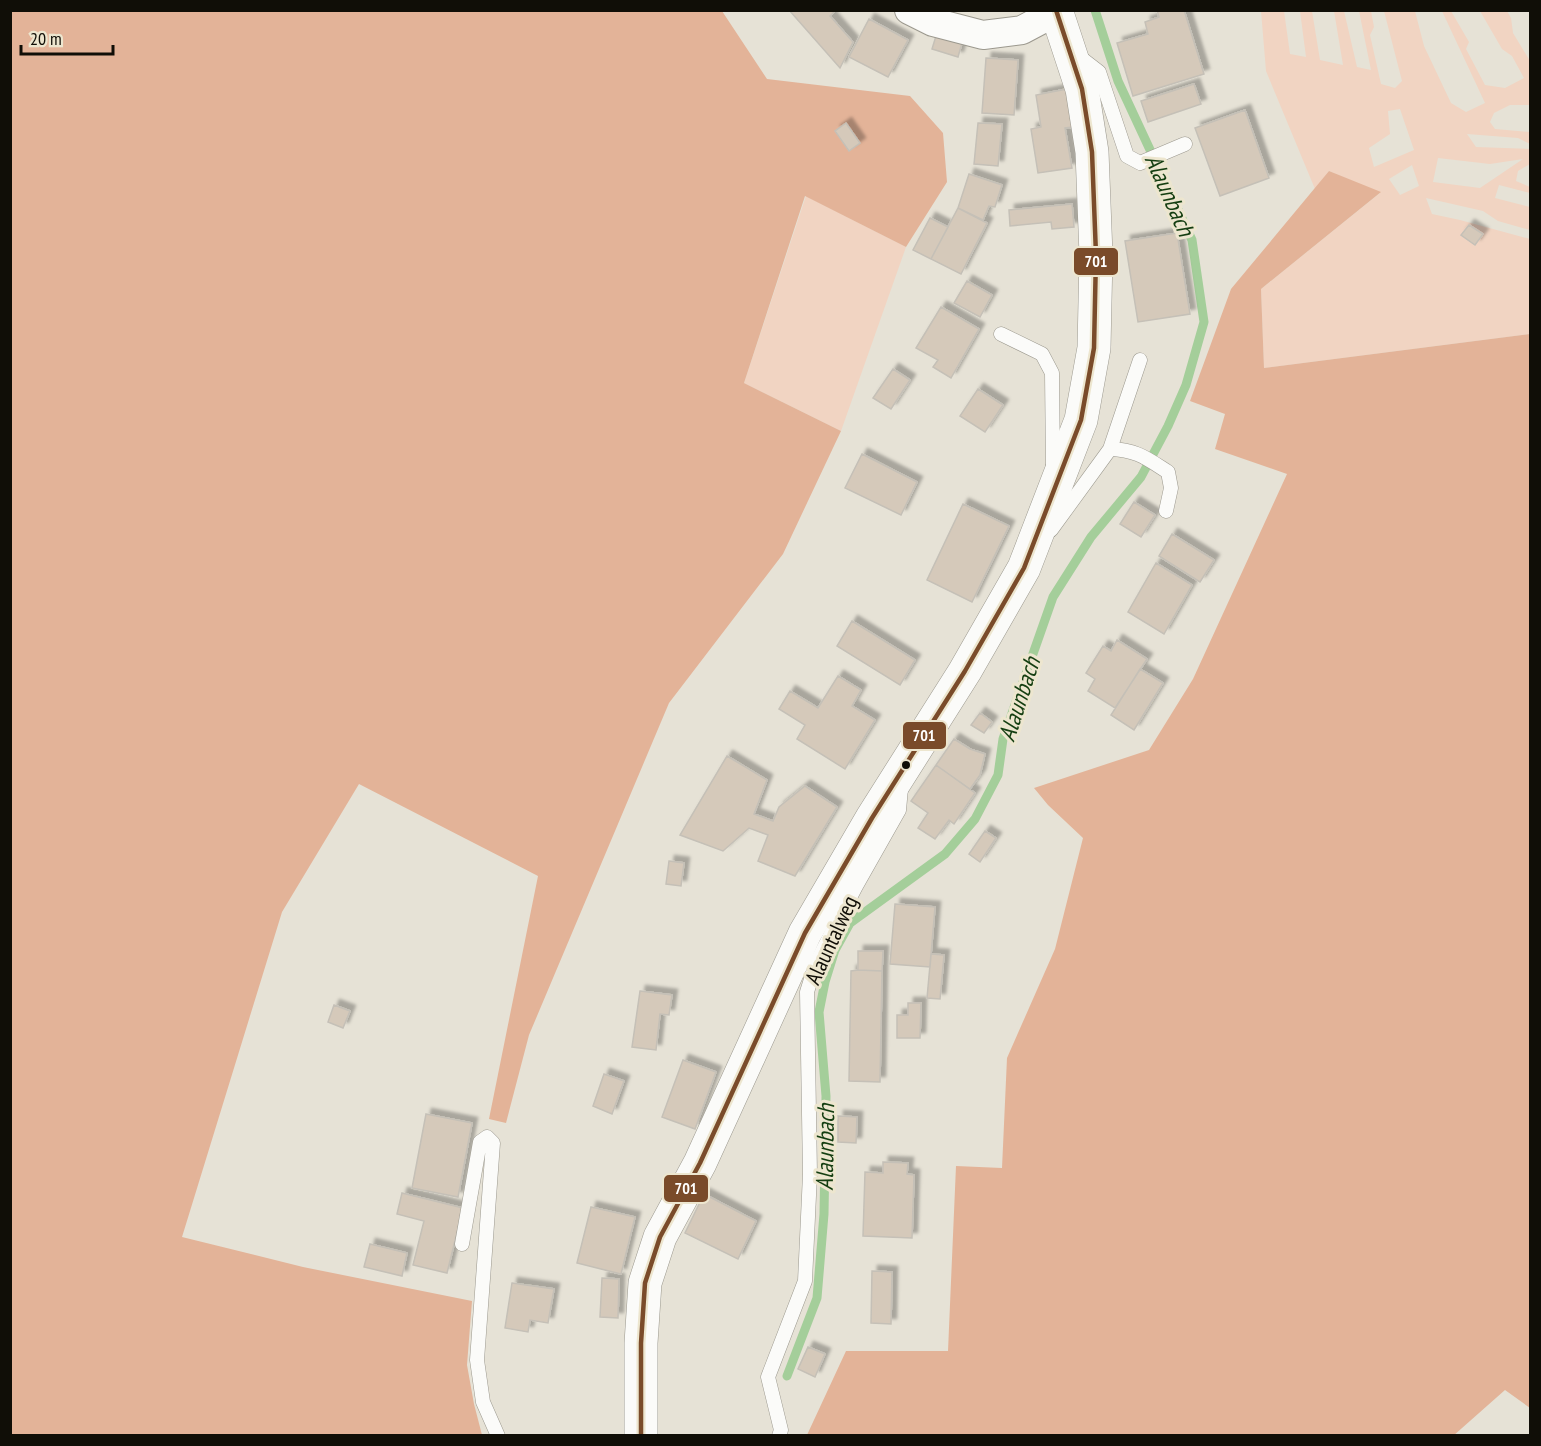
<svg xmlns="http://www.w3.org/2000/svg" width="1541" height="1446" viewBox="0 0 1541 1446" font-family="'PT Sans Narrow',sans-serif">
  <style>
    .green { fill: #f1d4c2; fill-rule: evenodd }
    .forest { fill: #e3b398 }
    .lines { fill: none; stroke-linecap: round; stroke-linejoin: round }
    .stream { stroke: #a4ce9a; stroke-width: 9 }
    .building { fill: #d5c9ba; stroke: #c5c0b7; stroke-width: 1.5; filter: url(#shadow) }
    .service-casing { stroke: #9b988e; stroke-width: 15 }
    .minor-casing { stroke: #9b988e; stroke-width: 30 }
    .tertiary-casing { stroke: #9b988e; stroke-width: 34 }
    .service { stroke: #fbfbf9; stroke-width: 14 }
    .minor { stroke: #fbfbf9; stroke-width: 28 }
    .tertiary { stroke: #fbfbf9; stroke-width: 33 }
    .bus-1-casing { stroke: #ede6cf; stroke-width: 9 }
    .bus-1 { stroke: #7a4b2a; stroke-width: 4.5 }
    .bus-dot { fill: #100e07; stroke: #ede6cf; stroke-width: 2 }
    .labels { text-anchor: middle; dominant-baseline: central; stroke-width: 6; stroke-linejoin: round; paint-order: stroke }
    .street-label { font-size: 22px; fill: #100e07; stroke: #ede6cf }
    .water-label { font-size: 24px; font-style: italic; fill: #143e11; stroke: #ede6cf }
    .line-badge { stroke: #ede6cf; stroke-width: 2 }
    .badge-label { font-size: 16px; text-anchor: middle; font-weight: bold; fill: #fff }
  </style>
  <defs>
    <filter id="shadow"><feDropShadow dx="5.5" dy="-5.5" stdDeviation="1.5" flood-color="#0004"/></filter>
  </defs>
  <rect width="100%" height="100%" fill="#e6e2d6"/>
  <path class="green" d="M1261,11h23l6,43 16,3 -6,-46h12l8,49 23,5 -9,-54h10l13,56 14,3 -12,-59h12l3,16 -4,8 11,49 14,4 7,-7 -18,-70h31l9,35 27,57 15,9 19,-9 -43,-92h9l18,31 -3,7 19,36 20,3 19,-10 -12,-22 -10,-7 -22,-38h27l4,7 2,15 17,28v44h-20l-16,8 -4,9 5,7 35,3v12l-12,-6 -51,-4 9,13 54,2v15l-12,7 -2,10 14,6v6l-31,-8 -4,13 35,9v23l-32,-9 -15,-10 -57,-13 6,16 28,6 70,19v95l-266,34 -3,-79 119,-96 -51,-22 -14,18 -49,-118zM1400,109l14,41 -40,17 -5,-19 21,-14 -2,-23zM1438,158l52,6 33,-5 -43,29 -47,-6zM1412,165l7,21 -19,9 -11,-16z
    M806,196l100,51 -65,184 -97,-48z"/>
  <path class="forest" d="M10,11h712l45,68 143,17 33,37 4,49 -41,65 -101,-51 -61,187 97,48 -58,123 -114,149 -140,332 -23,88 -17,-4 49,-243 -179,-92 -77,128 -100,325 121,30 169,34 -5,64 7,39 8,31h-471z
    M1329,171l52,21 -120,97 3,79 266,-34v1074l-25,-18 -52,46 -646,-1 39,-84h102l8,-185 46,2 5,-110 48,-109 28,-111 -35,-33 -14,-17 115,-38 44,-71 94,-205 -72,-25 10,-35 -35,-13 41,-112z"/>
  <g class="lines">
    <path class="stream" d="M787,1376l30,-78 7,-84 2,-118 -7,-84 6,-30 10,-32 15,-27 95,-69 30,-35 23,-44 5,-36 50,-142 38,-60 50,-60 27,-51 18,-41 18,-63 -12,-82 -74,-159 -23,-71"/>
  </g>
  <path class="building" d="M789,10h47l-6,6 23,26 -13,26z
    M1157,10h27l20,64 -71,22 -16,-53 31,-9 -3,-12 14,-5z
    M869,19l39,21 -20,37 -39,-20z
    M936,36l26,7 -4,14 -26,-8z
    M986,58l32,2 -4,55 -32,-2z
    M1194,84l7,20 -53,18 -7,-21z
    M1067,89l6,38 -8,1 7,40 -34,5 -7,-44 10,-2 -5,-32z
    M1245,110l24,68 -49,18 -25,-68z
    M846,123l14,20 -11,8 -14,-20z
    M978,123l24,1 -4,42 -24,-2z
    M969,174l33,11 -7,22 -6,-1 -6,14 -25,-12z
    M1072,204l2,23 -22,2 -1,-7 -41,4 -1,-16z
    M958,208l29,15 -26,51 -30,-15z
    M930,218l18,9 -17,32 -18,-9z
    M1469,225l14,9 -8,11 -14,-10z
    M1177,233l13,81 -52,8 -13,-81z
    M967,281l25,14 -12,22 -26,-14z
    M941,307l38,22 -28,49 -18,-11 5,-7 -22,-12z
    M893,369l17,11 -19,29 -18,-11z
    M978,389l25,16 -18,27 -25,-16z
    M862,454l55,28 -16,33 -56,-27z
    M1134,502l21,13 -14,22 -21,-13z
    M963,504l46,22 -37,76 -45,-22z
    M1172,534l42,26 -14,22 -41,-26z
    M1156,563l36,22 -28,49 -36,-22z
    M852,621l63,39 -15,25 -63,-39z
    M1117,640l30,19 -32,49 -27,-17 7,-12 -9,-6 17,-27 8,5z
    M1140,669l23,14 -29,47 -23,-15z
    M838,676l23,14 -9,16 23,14 -30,49 -48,-30 8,-14 -26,-16 11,-18 28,17z
    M980,713l12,9 -8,11 -13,-8z
    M954,739l16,10 15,5 -5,21 -10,14 -34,-24z
    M727,756l40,24 -13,34 19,7 6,-14 26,-21 32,21 -42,69 -37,-15 10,-26 -19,-7 -26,23 -43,-16z
    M936,765l39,28 -21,31 -5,-4 -14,19 -17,-11 10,-15 -17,-12z
    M985,831l11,7 -16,24 -11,-8z
    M669,861l15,2 -3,23 -15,-2z
    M895,904l40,3 -5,60 -40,-3z
    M858,951h25l-1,20 -24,-1z
    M931,954l13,1 -4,44 -13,-1z
    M858,970l24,1 -2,111 -31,-1 2,-110z
    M640,991l32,4 -3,20 -9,-1 -4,36 -24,-3z
    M908,1003h13l-1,35h-23v-23h11z
    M334,1005l16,6 -7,17 -15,-6z
    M683,1060l33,12 -21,57 -33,-12z
    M604,1074l20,7 -12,33 -19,-8z
    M426,1114l46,9 -14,74 -46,-9z
    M838,1116l19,1 -1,26 -18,-1z
    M883,1162l25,1 -1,11 7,1 -2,63 -49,-2 2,-64 18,1z
    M402,1193l61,15 -16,65 -34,-8 11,-44 -27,-7z
    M704,1194l52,27 -18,38 -53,-26z
    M591,1207l44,10 -14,57 -44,-11z
    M370,1244l37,9 -5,23 -38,-9z
    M872,1271l20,1 -1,52 -20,-1z
    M602,1278l17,1 -1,39 -18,-1z
    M512,1283l42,6 -6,34 -18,-3 -2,12 -23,-4z
    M808,1347l17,7 -10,23 -17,-8z"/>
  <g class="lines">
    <g class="service-casing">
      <path id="service" d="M1077,55l22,17 28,84 13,7 45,-19
        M1001,334l41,20 10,19 1,93
        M1110,449c27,1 36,9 58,23l3,16 -5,23
        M1051,530l59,-81 30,-89
        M462,1244l18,-102 7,-5 6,6 -16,217 6,42 15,34
        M779,1436l2,-6 -13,-53 37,-96 5,-107 -3,-182 9,-29 40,-77 43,-76 2,-22"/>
    </g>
    <g class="minor-casing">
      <path id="minor" d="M909,10l24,12 50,13 39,-5 34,-18"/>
    </g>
    <g class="tertiary-casing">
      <path id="tertiary" d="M641,1436v-93l4,-60 15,-46 40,-74 105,-230 67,-115 93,-147 59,-103 57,-148 13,-72 2,-93 -4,-103 -10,-63 -26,-79"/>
    </g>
    <use href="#service" class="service"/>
    <use href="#minor" class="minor"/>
    <use href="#tertiary" class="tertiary"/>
    <g class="bus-1-casing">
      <path id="bus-1" d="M641,1436v-93l4,-60 15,-46 40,-74 105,-230 67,-115 93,-147 59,-103 57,-148 13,-72 2,-93 -4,-103 -10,-63 -26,-79"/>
    </g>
    <use href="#bus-1" class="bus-1"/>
  </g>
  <circle class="bus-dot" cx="906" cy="765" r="5"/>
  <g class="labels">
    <g class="street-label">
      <text transform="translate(831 940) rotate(-65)">Alauntalweg</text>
    </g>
    <g class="water-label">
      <text transform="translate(1170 195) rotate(66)">Alaunbach</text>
      <text transform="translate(1019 699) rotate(-72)">Alaunbach</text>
      <text transform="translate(825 1147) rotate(-89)">Alaunbach</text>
    </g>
  </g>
  <g class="line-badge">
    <rect x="1073" y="247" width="46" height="29" rx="6" fill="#7a4b2a"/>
    <rect x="902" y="721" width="45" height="29" rx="6" fill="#7a4b2a"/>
    <rect x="663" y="1174" width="46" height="29" rx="6" fill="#7a4b2a"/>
  </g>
  <g class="badge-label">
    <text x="1096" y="267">701</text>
    <text x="924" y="741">701</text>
    <text x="686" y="1194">701</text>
  </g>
  <rect width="1541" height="1446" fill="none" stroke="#100e07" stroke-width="24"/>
  <path d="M21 45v9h92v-9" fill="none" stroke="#100e07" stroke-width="3"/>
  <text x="30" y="45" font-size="18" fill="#100e07" stroke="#ede6cf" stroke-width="4.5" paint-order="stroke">20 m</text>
</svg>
